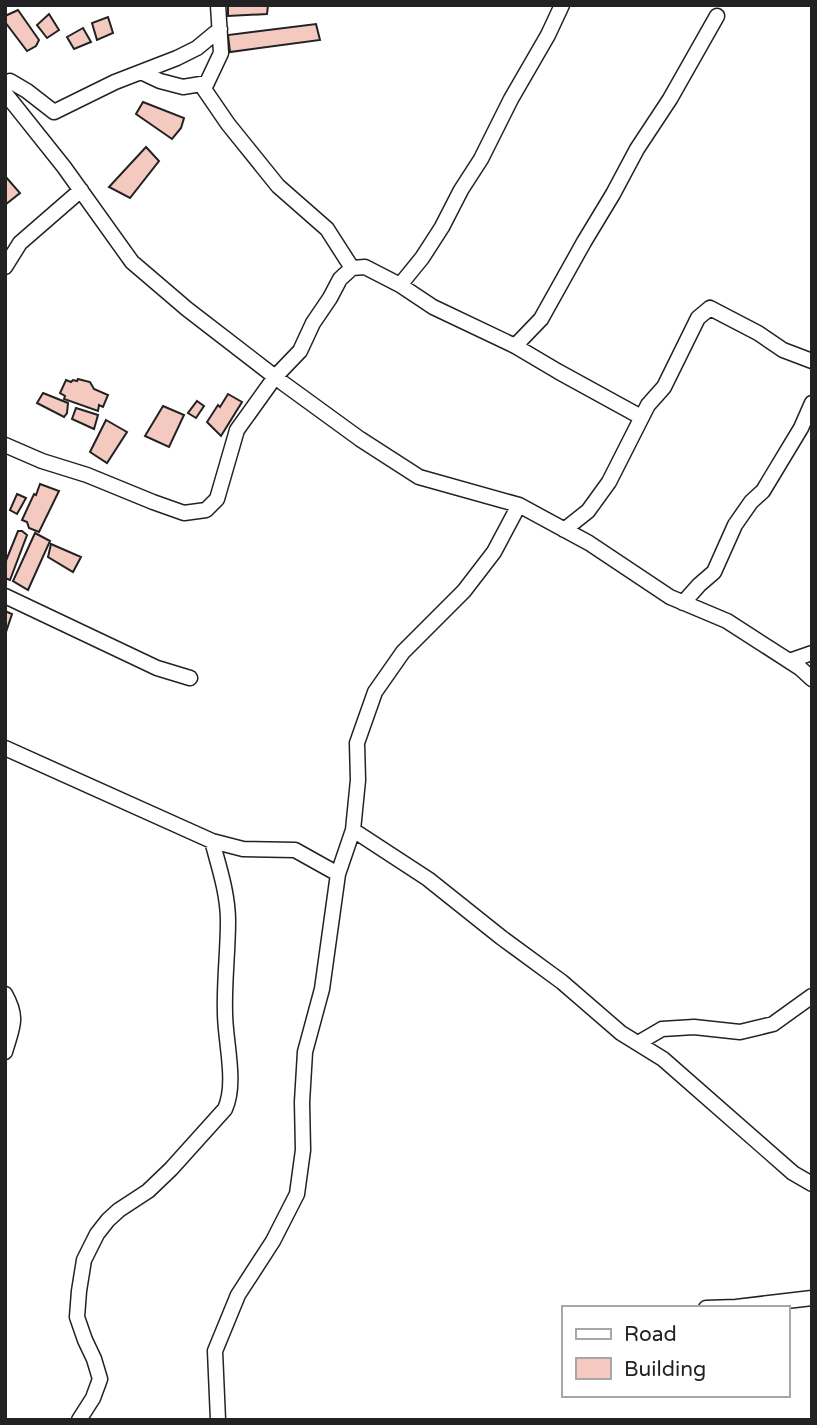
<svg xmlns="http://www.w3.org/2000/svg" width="817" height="1425" viewBox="0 0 817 1425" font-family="'Varela Round',sans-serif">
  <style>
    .building { fill: #f3c9c0; stroke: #222; stroke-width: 2 }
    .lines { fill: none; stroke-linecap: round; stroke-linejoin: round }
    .minor-casing { stroke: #222; stroke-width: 17 }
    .minor { stroke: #fff; stroke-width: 14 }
  </style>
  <rect width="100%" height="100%" fill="#fff"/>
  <path class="building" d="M228,5h40l-1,9 -39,2z
    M18,10l21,30 -3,6 -9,5 -22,-29v-6z
    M49,14l10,16 -12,8 -10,-13z
    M108,17l5,16 -16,7 -5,-17z
    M316,24l4,16 -90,12 -2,-17z
    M83,28l8,14 -17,7 -7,-12z
    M143,102l41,16 -3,10 -9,11 -36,-25z
    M146,147l13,14 -29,37 -21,-11z
    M5,176l15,17 -15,12z
    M78,379l12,3 4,7 14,6 -5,12 -4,-2 -1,6 -34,-12 1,-3 -5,-3 6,-13 5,2 2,-2 4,1z
    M43,393l25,10 -1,10 -3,4 -27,-14z
    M228,394l14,8 -21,34 -14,-14 11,-17 2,2z
    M197,401l7,5 -8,12 -8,-5z
    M163,406l21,9 -15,32 -24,-11z
    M76,408l22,7 -4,14 -22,-10z
    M106,420l21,12 -20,31 -17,-11z
    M40,484l19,7 -20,41 -10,-4 -2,-6 -5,-2 12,-26 2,1z
    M17,494l9,4 -9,16 -7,-4z
    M18,531h4l5,4 -17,45 -5,-2v-15z
    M35,533l15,8 -22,49 -15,-9z
    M51,544l30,13 -8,15 -25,-15z
    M5,611l7,3 -7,21z"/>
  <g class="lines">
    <g class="minor-casing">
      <path id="minor" d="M218,5l3,48 -17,36 24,35 50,62 49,43 25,39
        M141,72l19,9 23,6 24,-4
        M5,84l5,-3 17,10 27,21 61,-30 62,-24 20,-10 23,-19
        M5,93l59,74 68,95 55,47 96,74 77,56 59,38 100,28 70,38 81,54 57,24 73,47 12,11
        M5,267l15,-24 61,-53
        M400,285l22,-27 20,-31 19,-37 20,-31 30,-60 37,-64 14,-30
        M515,346l26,-27 43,-77 29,-48 24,-45 33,-50 47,-83
        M5,445l37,16 45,14 66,27 31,11 22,-3 11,-11 20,-69 38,-53 25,-26 13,-28 17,-25 10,-19 12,-11 13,-1 35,18 33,22 82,39 44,26 82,45
        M564,530l24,-19 21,-29 39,-77 16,-18 34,-69 12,-10 48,25 25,17 29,11
        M5,596l152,72 33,10
        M683,603l16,-18 15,-13 21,-47 16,-23 12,-11 38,-63 11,-25
        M789,661l23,-8
        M5,748l207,93 31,8 52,1 43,24
        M353,830l75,49 74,59 60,44 59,51 42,26 130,114 19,11
        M5,994c14,25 7,33 0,58
        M638,1043l24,-14 32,-2 46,5 33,-8 39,-28
        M706,1308l30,-1 76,-9
        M79,1420l14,-22 7,-19 -6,-20 -9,-19 -8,-23 2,-26 5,-31 13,-26 11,-14 11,-10 29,-19 23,-22 54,-60c12,-26 0,-68 0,-96 -1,-31 3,-61 3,-92 0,-27 -9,-54 -16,-80
        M218,1420l-3,-69 23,-56 35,-54 24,-47 6,-44 -1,-48 3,-50 17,-63 16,-115 15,-44 5,-50 -1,-37 18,-51 28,-40 61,-61 30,-39 25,-47"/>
    </g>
    <use href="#minor" class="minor"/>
  </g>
  <rect width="817" height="1425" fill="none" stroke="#222222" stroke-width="14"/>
  <rect x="562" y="1306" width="228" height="91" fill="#ffffff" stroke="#a7a7a7" stroke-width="2"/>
  <rect x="576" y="1329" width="35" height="10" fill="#ffffff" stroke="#a7a7a7" stroke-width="2"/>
  <text x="624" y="1341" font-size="21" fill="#222222">Road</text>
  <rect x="576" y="1358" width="35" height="21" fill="#f3c9c0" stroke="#a7a7a7" stroke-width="2"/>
  <text x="624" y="1376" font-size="21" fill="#222222">Building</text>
</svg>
